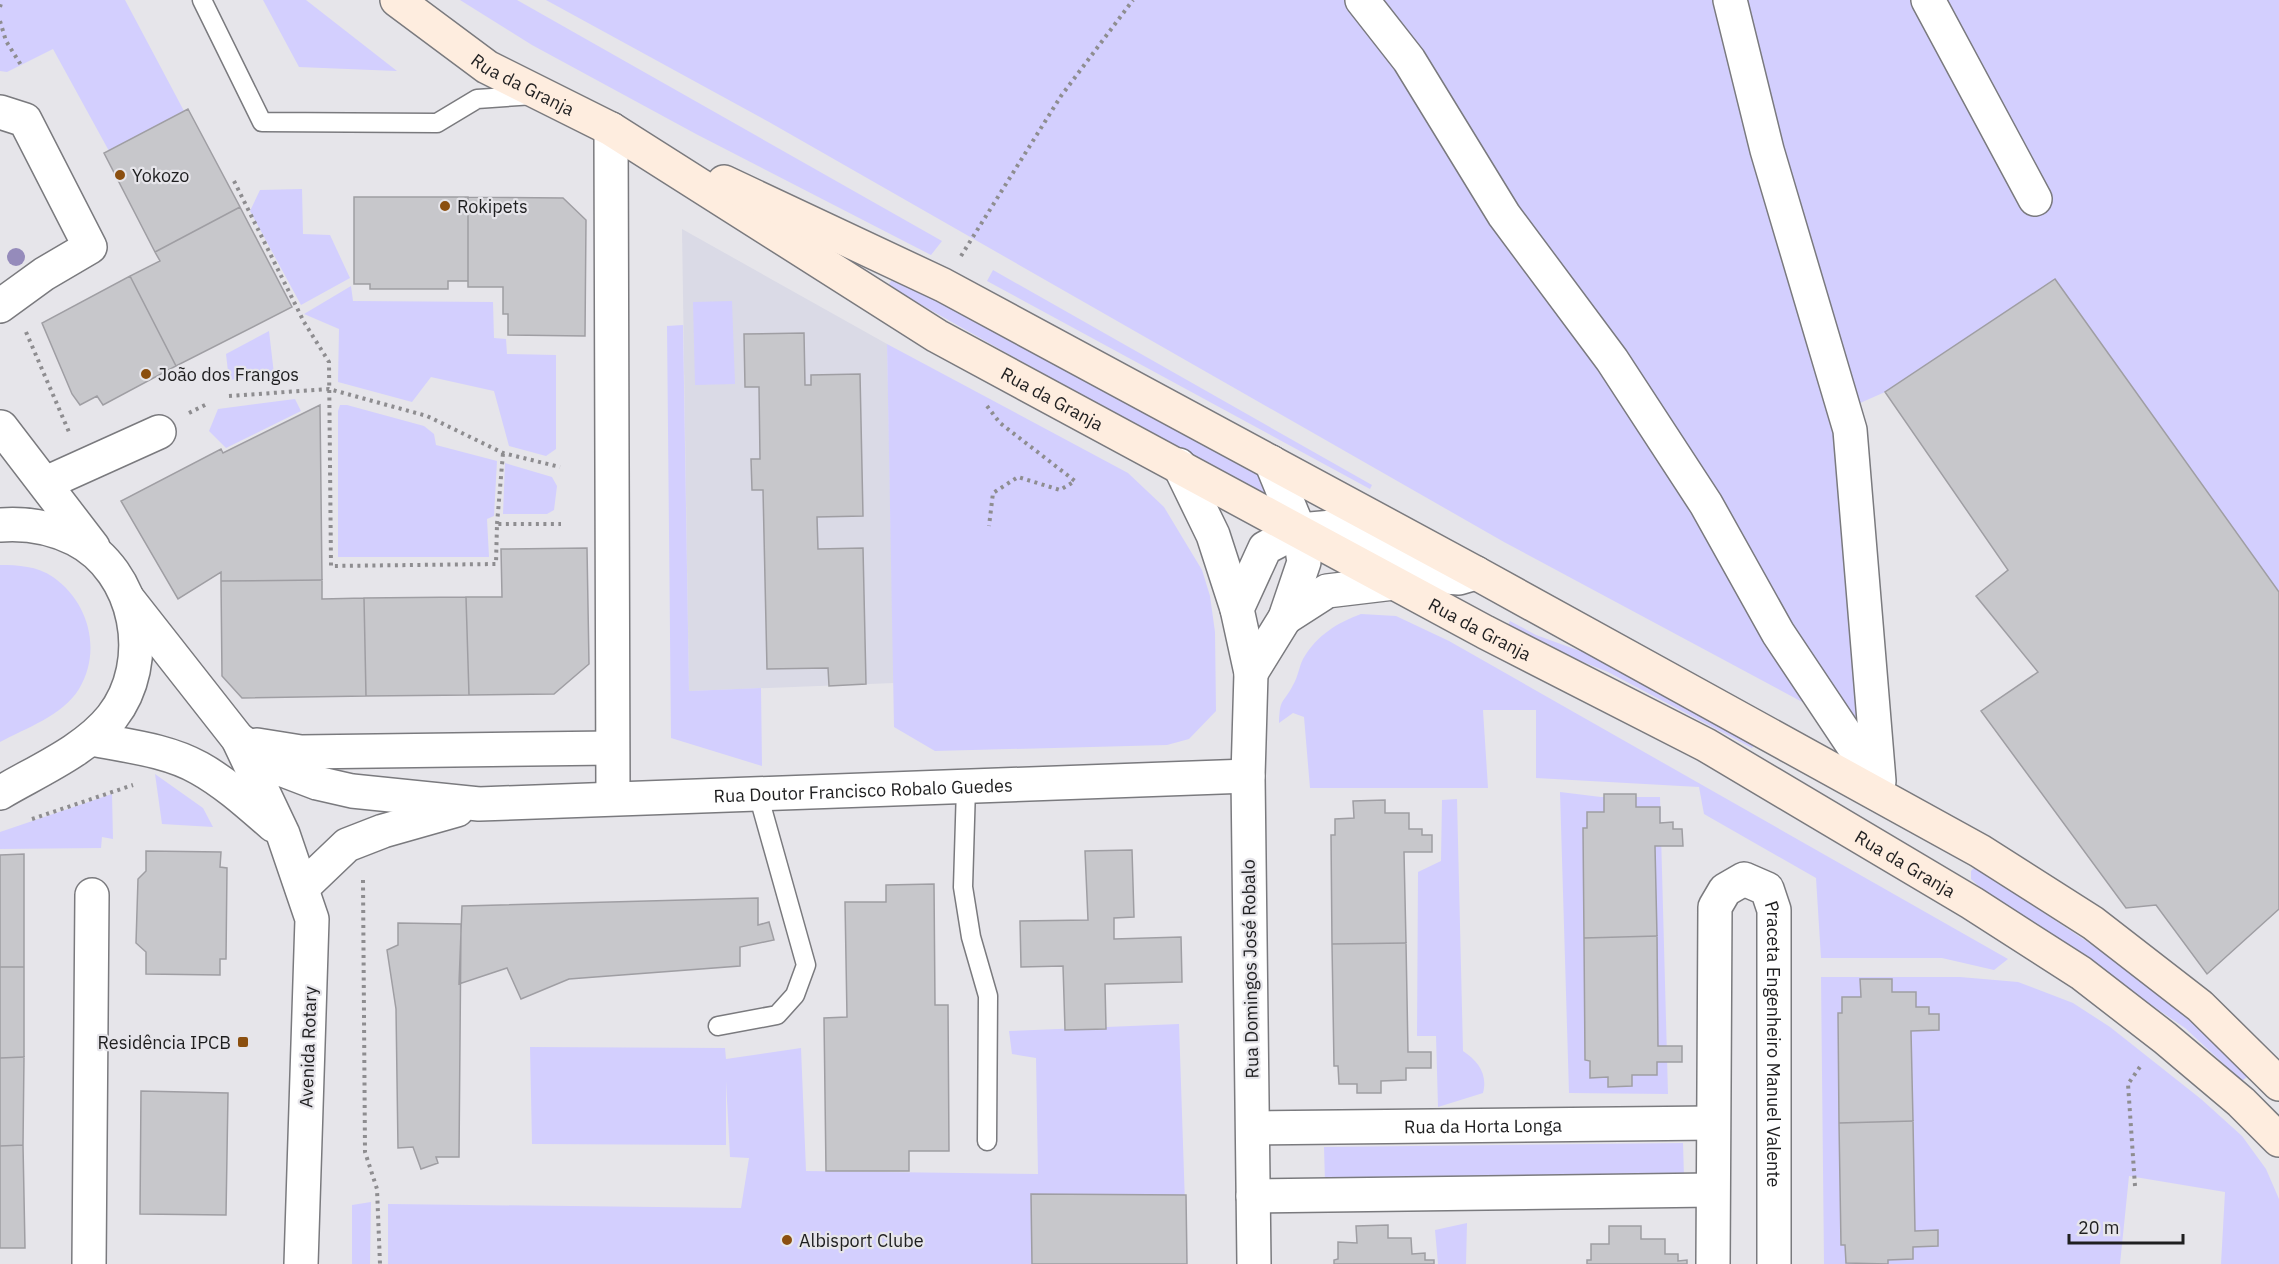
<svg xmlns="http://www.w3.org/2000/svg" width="2279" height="1264" viewBox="0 0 2279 1264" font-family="'IBM Plex Sans',sans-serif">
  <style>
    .built { fill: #dadae6 }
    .green { fill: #d3cffe }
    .building { fill: #c7c7cb; stroke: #9f9ea3; stroke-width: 1.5 }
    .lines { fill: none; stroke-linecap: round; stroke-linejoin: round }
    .service-casing { stroke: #7a7a7e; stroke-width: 21 }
    .minor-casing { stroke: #7a7a7e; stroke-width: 36 }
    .secondary-casing { stroke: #7a7a7e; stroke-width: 36 }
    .path { stroke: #8e8d90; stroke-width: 4; stroke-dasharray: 3 4.5; stroke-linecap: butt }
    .service { stroke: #fff; stroke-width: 18 }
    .minor { stroke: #fff; stroke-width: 33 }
    .secondary { stroke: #feeddf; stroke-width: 33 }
    .tree { fill: #958bbb }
    .poi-dot { fill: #8b4f0f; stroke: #e6e5ea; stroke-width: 2 }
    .labels { text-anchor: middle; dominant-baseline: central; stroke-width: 4.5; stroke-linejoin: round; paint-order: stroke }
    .street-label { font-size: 18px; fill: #1f1f20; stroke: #e6e5ea }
    .poi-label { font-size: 18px; fill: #1f1f20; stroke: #e6e5ea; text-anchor: start }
  </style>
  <rect width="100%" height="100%" fill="#e6e5ea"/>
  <path class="built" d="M682,229l205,115 7,339 -205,8z"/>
  <path class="green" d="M0,0h125l59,111 -75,40 -56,-102 -46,23 -7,-1z
    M263,0h43l91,71 -98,-4z
    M460,0h57l425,241 -11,14 -235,-121 -164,-89z
    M546,0h1733v592l-224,-313 -170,113 -52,23c7,107 22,213 29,319l-358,-192 -735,-420z
    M302,189l1,45 27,1 20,43 -49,27 -51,-94 10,-21z
    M993,270l379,215 -2,4 -383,-208z
    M893,278l29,11 337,183 13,31 -375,-212 -8,-7z
    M351,286l2,15 140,1 1,36 12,1 1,15 49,1v94l-10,7 -37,-10 -15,-55 -63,-14 -19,25 -74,-20 1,-53 -35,-15z
    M732,301l3,83 -40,1 -2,-83z
    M683,325l6,366 72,-3 1,78 -91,-28 -4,-412z
    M269,331l5,43 -45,6 -3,-26z
    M887,344l241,129 36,34 38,63 8,26 5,36 1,79 -27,28 -22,6 -232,6 -41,-24z
    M295,399l6,12 -75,37 -17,-17 9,-22z
    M340,405h7l77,21 10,8 2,11 61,16 -3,55 -7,3 2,38h-151v-146z
    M505,463l47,14 5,9 -3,24 -7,4h-44z
    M0,565c18,0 37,1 53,12 36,25 49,74 26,112 -17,27 -53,39 -79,53z
    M1361,614l35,2 53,25 559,318 -14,11 -52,-12h-121l-5,-80 -112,-64 -5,-27 -163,-9v-68h-53l5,78h-178l-6,-71 -11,-4 -14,10c1,-27 4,-18 14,-38 5,-8 6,-18 10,-26 14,-24 34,-36 58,-45z
    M1510,621l26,14 66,24 155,82 -5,7 -144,-76 -103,-41z
    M155,774l48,34 10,19 -51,-3z
    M1560,792l41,5h59l8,297 -99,-1z
    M112,794l1,45 -11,-2 -1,11 -101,1v-17z
    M1457,799l6,252c15,10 25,23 20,42l-45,14 -2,-71h-19l1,-164 23,-11 1,-61z
    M1975,867l183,122 94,84 -10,8 -57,-53 -201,-137 -13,-12v-8z
    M1821,977h139l58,5 55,21 37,24 91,72 41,37 24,33 13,30v65h-58l4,-72 -96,-16 -9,88h-296z
    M1179,1024l8,240h-799v-60l353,4 8,-50 -19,-1 -4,-76v64l-194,-1 -2,-97 195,1 1,11 75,-11 5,123 232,3 -2,-116 -24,-4 -3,-23z
    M1683,1143l1,35 -359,4 -1,-35z
    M371,1202l-1,62h-18v-59z
    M1467,1223l-1,41h-28l-3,-34z"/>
  <path class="building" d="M188,109l52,98 -85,45 -51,-99z
    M354,197h114v84h-20v8h-78v-5h-16z
    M468,197l95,1 23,22 -1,116 -77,-1v-21h-5v-27h-35z
    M240,207l52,100 -116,59 -46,-90 30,-15 -5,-9z
    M130,276l46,90 -73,39 -6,-9 -17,9 -8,-11 -30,-71z
    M2055,279l224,313v317l-72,65 -51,-69 -30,3 -145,-197 57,-39 -62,-76 32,-26 -123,-178z
    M804,333l1,52h6v-10l49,-1 3,142 -46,1 1,32 45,-1 3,136 -37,2 -1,-18 -61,1 -4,-179h-11l-1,-31h9l-1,-72h-14l-1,-53z
    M320,405l2,175 -101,1v-9l-43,27 -57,-98 100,-52 2,4z
    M587,548l2,116 -35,30 -85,1 -3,-98h36l-1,-48z
    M322,580v19l42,-1 2,98 -124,2 -20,-22 -1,-95z
    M466,597l3,98 -103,1 -2,-98z
    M1604,794h32v13h24v16l13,-1v7h9l1,17h-28l2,90 -73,2 -1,-110h4v-16h17z
    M1385,800v13h24v16h13v6h10v17h-28l2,91 -74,1 -1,-109h4v-16l19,-1 -1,-17z
    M1132,850l2,67 -20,1v21l67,-2 1,45 -77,2 1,45 -41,1 -2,-64 -42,1 -1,-46 68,-1 -3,-69z
    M146,851l75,1 -1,15 7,1 -1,91h-6v16l-74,-1v-22l-10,-9 2,-64 8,-8z
    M24,854v113h-24v-112z
    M934,884l1,121h13l1,146h-40v20h-83l-2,-153 23,-1 -2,-115h41v-17z
    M758,898v27l11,-3 5,18 -34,7v19l-171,13 -48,20 -14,-31 -48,16 3,-78z
    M398,923l63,1 -2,233h-23l2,6 -17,6 -8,-22 -15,1 -2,-139 -9,-59 11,-5z
    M1657,936l1,110h24v16h-25v13h-25v11l-24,1v-10l-18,1v-17l-5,-1 -1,-122z
    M1406,943l2,109h23v16h-25v12l-25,1v12h-24v-9h-18l-1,-18h-4l-2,-122z
    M0,967h24v90l-24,1z
    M1860,979h32v13h24v15h13v7h10v16l-28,1 2,90 -74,2 -1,-110h4v-16h19z
    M24,1057l-1,88 -23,1v-88z
    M141,1091l87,2 -2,122 -86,-1z
    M1913,1121l2,110 23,-1v16l-25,1v12l-25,1v4l-42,-1 -1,-18h-4l-2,-122z
    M23,1145l2,103h-25v-102z
    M1031,1194l155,1 1,69h-155z
    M1388,1225v13h23l1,16 13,-1v7h9v4h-100v-4l4,-1v-17l19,1 -1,-17z
    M1609,1226h32v13h24v15h13v7l9,-1v4h-100v-4h4v-16h18z"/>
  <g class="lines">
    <g class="service-casing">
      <path id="service" d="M202,0l60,122 175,1 40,-24 57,-4
        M966,787l-3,100 8,50 17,59 -1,145
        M718,1026l59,-11 18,-20 11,-30 -48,-171"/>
    </g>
    <g class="minor-casing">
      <g id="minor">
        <path d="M1362,0l47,60 95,155 108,145 94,144 72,129 84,126 18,36"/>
        <path d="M1730,0l37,150 83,280 29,351"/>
        <path d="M1928,0l107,199"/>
        <path d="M0,112l25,8 65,127 -46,27 -44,32"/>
        <path d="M611,129l2,669"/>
        <path d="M1,427l92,120"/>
        <path d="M1179,465l34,70 24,74"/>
        <path d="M46,483l113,-51"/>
        <path d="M0,525c26,-2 51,2 75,14 63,32 80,123 37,178 -27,34 -75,54 -112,76"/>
        <path d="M128,599l110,140 45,95 29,85 -11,345"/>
        <path d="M1285,618l42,-27 67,-8"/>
        <path d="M1251,673l34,-55 19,-56 -5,-32 -28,-68"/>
        <path d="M92,739c35,7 75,11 107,29 27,15 51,37 74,57"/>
        <path id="s1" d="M238,739l45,31 34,13 35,8 127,13 769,-28"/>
        <path d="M257,745l44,7 311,-4"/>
        <path d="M302,888l45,-43 36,-14 74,-21"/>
        <path id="s2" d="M1253,1128l460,-5"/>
        <path d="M1253,1196l459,-6"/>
        <path d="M89,1264l3,-369"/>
        <path d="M1254,1264l-6,-488 3,-103 -14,-64 28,-61 34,-18 45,-4 101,51 14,1 17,-5"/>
        <path id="s3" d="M1713,1264l2,-357 10,-17 19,-11 23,10 7,21v354"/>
      </g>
    </g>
    <g class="secondary-casing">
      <g id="secondary">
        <path id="s4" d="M397,0l90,67 124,62 326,207 548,296 221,113 266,158 109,70 84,65 76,64 38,38"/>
        <path d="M724,182l219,103 533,288 504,278 113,72 107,83 79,78"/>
      </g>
    </g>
    <path class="path" d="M0,7l2,-7
      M0,21l6,20 15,24
      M234,181l70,141 25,40 2,204 165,-2 1,-40h64
      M961,256l100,-160 72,-96
      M26,332l43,100
      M229,396l100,-7 98,27 76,37 57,14
      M987,406l13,17 75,58 -15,9 -42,-13 -25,16 -4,33
      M189,413l20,-10
      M497,524l6,-71
      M32,819l101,-34
      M363,880l2,272 12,37 3,75
      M2135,1186l-7,-102 14,-20"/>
    <use href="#service" class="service"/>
    <use href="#minor" class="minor"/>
    <use href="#secondary" class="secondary"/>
  </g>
  <circle class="tree" cx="16" cy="257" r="9"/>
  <g class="poi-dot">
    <circle cx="120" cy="175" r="6"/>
    <circle cx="445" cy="206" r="6"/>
    <circle cx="146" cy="374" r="6"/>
    <rect x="237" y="1036" width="12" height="12" rx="3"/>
    <circle cx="787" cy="1240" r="6"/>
  </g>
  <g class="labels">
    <g class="street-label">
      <text stroke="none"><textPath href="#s4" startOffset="152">Rua da Granja</textPath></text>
      <text stroke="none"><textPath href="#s4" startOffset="768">Rua da Granja</textPath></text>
      <text stroke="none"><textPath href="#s4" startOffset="1254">Rua da Granja</textPath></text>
      <text stroke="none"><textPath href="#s1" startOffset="639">Rua Doutor Francisco Robalo Guedes</textPath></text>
      <text stroke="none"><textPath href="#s4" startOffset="1740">Rua da Granja</textPath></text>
      <text transform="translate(1250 969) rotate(-91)">Rua Domingos José Robalo</text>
      <text stroke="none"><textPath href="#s3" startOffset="580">Praceta Engenheiro Manuel Valente</textPath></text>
      <text transform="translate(308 1047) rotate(-88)">Avenida Rotary</text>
      <text stroke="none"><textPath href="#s2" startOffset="230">Rua da Horta Longa</textPath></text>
    </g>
    <g class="poi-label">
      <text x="132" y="175">Yokozo</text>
      <text x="457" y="206">Rokipets</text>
      <text x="158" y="374">João dos Frangos</text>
      <text x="231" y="1042" text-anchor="end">Residência IPCB</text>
      <text x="799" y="1240">Albisport Clube</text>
    </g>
  </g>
  <path d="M2069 1234v9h114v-9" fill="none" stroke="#1f1f20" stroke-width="3"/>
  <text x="2078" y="1234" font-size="18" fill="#1f1f20" stroke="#e6e5ea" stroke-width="4.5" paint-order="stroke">20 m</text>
</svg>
